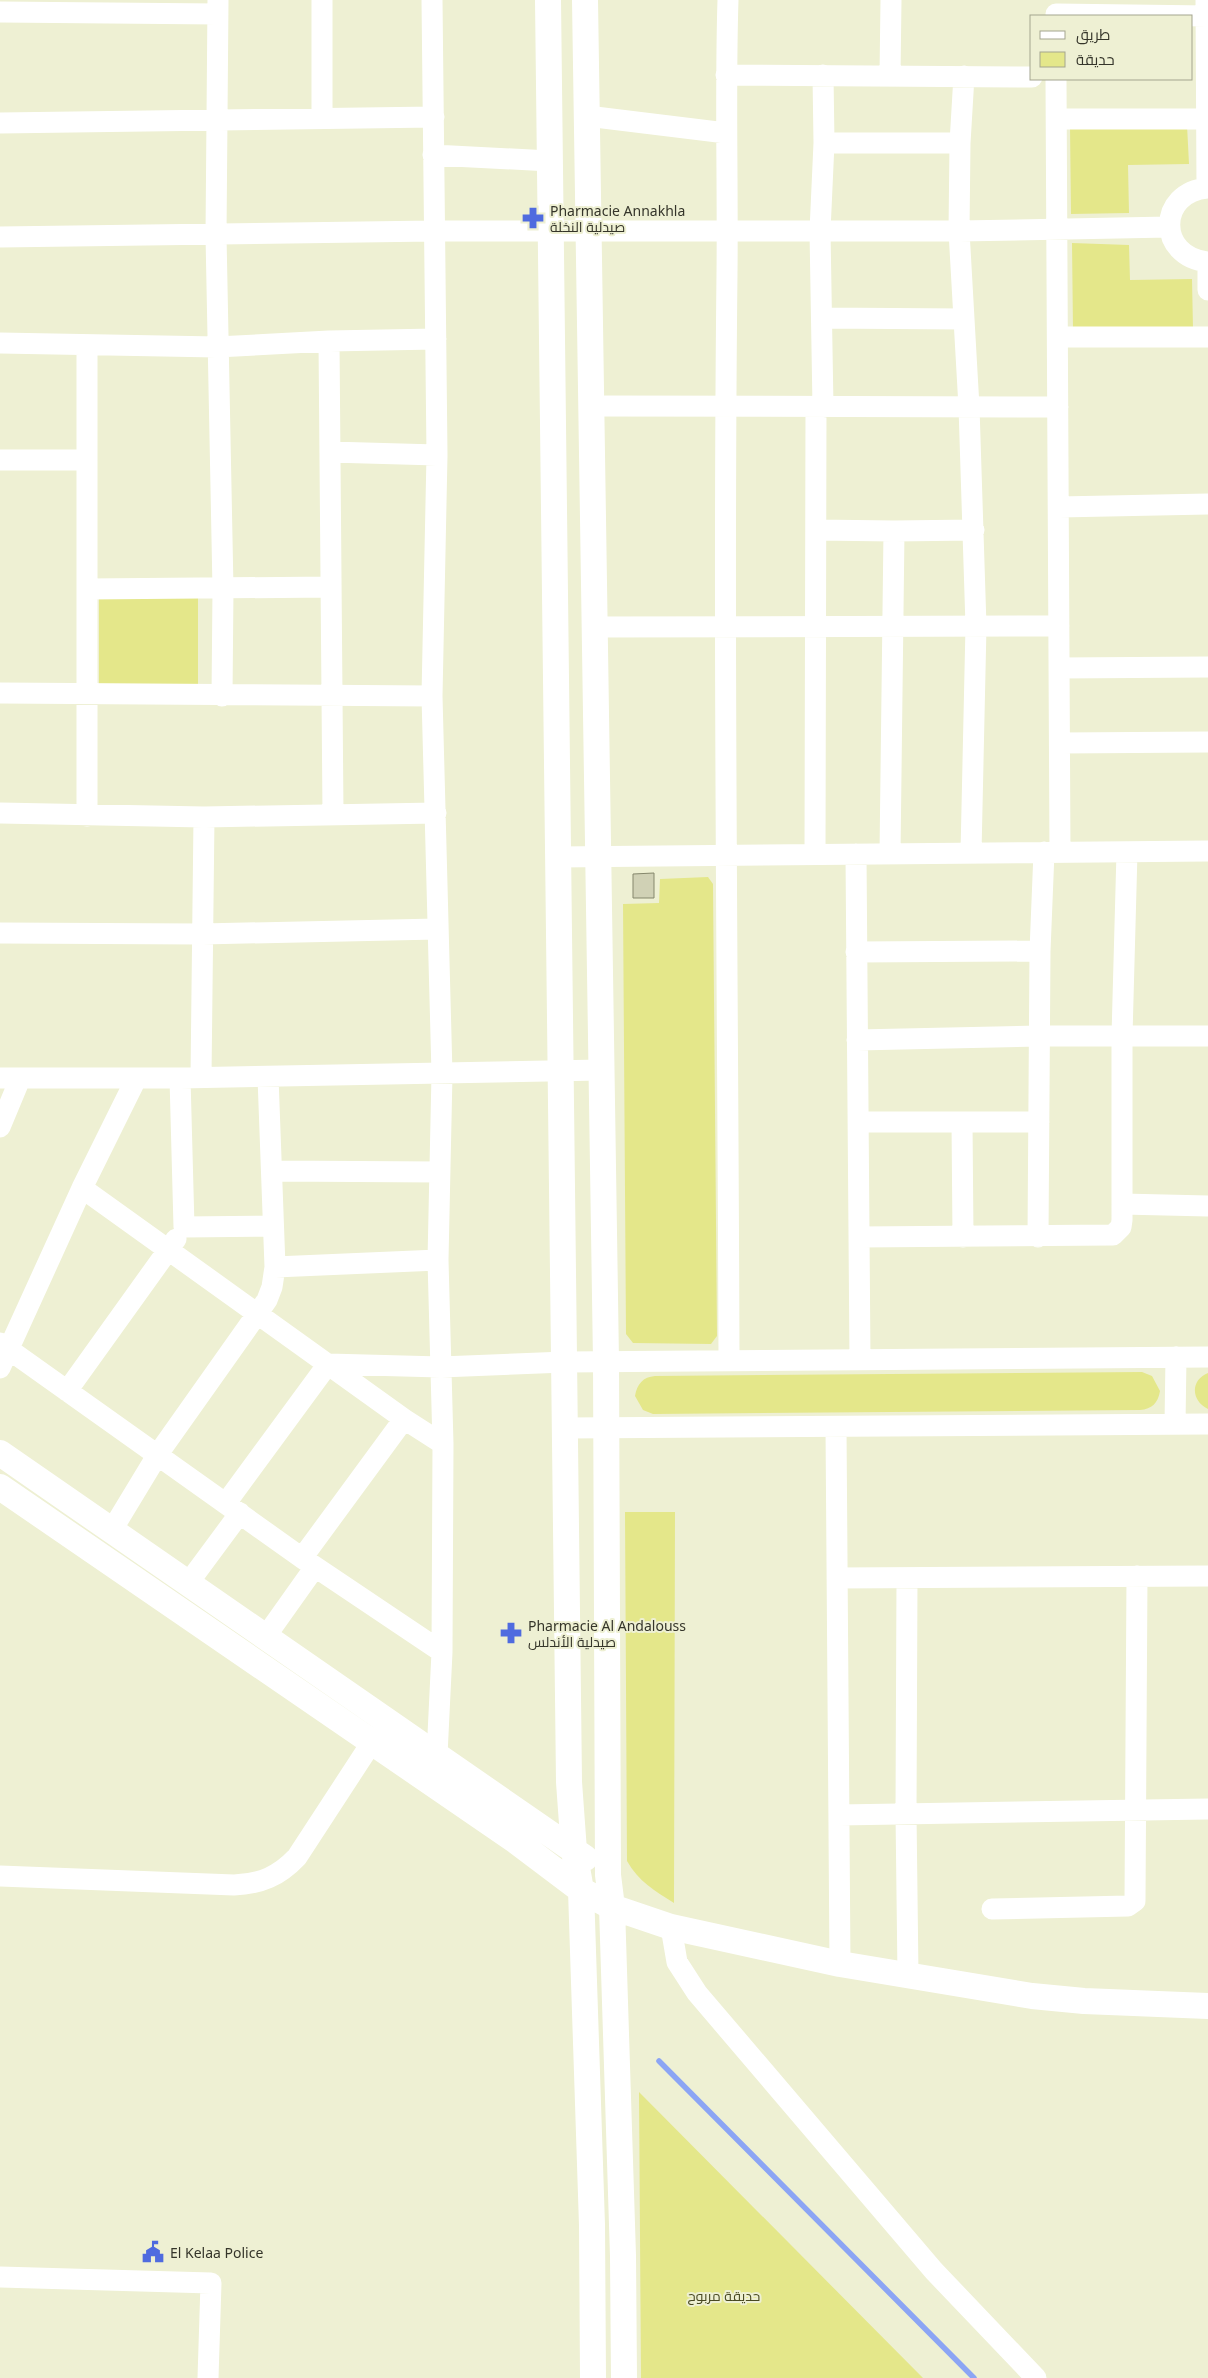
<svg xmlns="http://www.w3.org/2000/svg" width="1208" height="2378" viewBox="0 0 1208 2378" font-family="'Noto Sans',Cairo,sans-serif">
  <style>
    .green { fill: #e4e78a }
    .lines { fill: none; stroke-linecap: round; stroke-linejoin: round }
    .stream { stroke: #8ca5f4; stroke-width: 5.5 }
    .building { fill: #d0d1b5; stroke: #85876c }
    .minor { stroke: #fff; stroke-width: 21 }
    .major { stroke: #fff; stroke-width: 26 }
    .labels { text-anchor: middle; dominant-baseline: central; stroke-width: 4; stroke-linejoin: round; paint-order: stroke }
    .poi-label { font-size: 14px; fill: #35352a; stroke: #eef0d3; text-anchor: start }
    .park-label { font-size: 14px; fill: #484922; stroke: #eef0d3 }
  </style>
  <rect width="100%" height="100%" fill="#eef0d3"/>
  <path class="green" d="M1187,125l2,39 -61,1 1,48 -58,1 -1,-88z
    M1072,243l57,2 1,35 62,-1 1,50 -120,2z
    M99,597l99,1v87l-99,-1z
    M708,877l5,7 4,452 -6,8 -78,-1 -7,-9 -3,-430 36,-1 1,-24z
    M1142,1372l10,4 8,15c-2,12 -8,18 -20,19l-487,4 -10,-4 -8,-14c2,-12 8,-19 20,-20z
    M1208,1373v36c-17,-8 -18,-29 0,-36z
    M625,1512h50l-1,391c-19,-12 -36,-22 -47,-42z
    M639,2092l284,286h-282z"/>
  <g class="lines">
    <path class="stream" d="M659,2061l315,317"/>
  </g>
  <path class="building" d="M654,873v25h-21v-24z"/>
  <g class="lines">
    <path class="minor" d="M218,0l-2,235 7,354 -1,107
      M322,0v117
      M432,0l5,455 -5,241 10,378 -4,186 5,184 -1,208 -5,103
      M728,0c-3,91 0,182 -1,273 -4,363 1,725 2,1087
      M1206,0l1,188
      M0,12l218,2
      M1056,14l152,2
      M726,75l306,2
      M890,76l1,-76
      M964,76l-4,67 -1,88 10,176 7,219 -5,227
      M1056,79l4,773
      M587,116l139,17
      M1057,119h151
      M0,123l434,-6
      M824,143h136
      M433,155l117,6
      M1208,188c-51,4 -51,69 0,74
      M0,237l433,-6h526l210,-4
      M1208,262v28
      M822,318l141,1
      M1058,337h150
      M329,341l4,473
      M0,343l217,4 112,-6 107,-2
      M591,406l467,1
      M823,407l-3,-176 4,-88 -1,-68
      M330,452l107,3
      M0,460h87
      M1059,507l149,-3
      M817,530l77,1
      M88,589l243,-2
      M594,627l465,-1
      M1060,668l148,-1
      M0,693l432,3
      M1060,743l148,-1
      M0,813l204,4 232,-4
      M87,816v-471
      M856,854l4,506
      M890,854l4,-323 80,-1
      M815,855l1,-448
      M558,857l650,-6
      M0,933l202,1 235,-5
      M856,952l184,-1
      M857,1040l182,-4h169
      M201,1077l3,-260
      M0,1078h180l421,-8
      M180,1078l4,149 89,-1
      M858,1122h181
      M962,1122l1,115
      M0,1127l20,-48
      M272,1171l168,1
      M82,1188l322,231 39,25
      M1122,1204l86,2
      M859,1237l254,-2 8,-8 1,-7v-184l5,-184
      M1038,1237l2,-286 4,-99
      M275,1267l163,-7
      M0,1343l302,215 140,94
      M0,1368l82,-180 54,-109
      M67,1391l109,-152
      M1175,1424l1,-67
      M836,1427l4,537
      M566,1428l642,-4
      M226,1503l102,-139 113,3 124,-5 643,-5
      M112,1530l46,-76 109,-154 5,-13 3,-20 -7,-190
      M302,1558l102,-139
      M837,1578l371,-2
      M907,1578l-1,235 2,163
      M189,1582l51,-69
      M266,1636l49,-69
      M839,1815l369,-6
      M0,1876l234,9c27,-1 45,-9 63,-28l75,-115
      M992,1909l136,-3 7,-5 2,-325
      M671,1927l6,35 20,31 237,278 102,107
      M0,2277l211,6 -3,95"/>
    <path class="major" d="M548,0l21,1782 5,69 7,39 11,335 1,153
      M585,0l21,1361 2,514 4,32 11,349 1,122
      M0,1453l585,405
      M0,1487l516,354 65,49 31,17 59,20 169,37 192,32 52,5 124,5"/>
  </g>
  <defs>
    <g id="pharmacy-bare" transform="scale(1.725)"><path d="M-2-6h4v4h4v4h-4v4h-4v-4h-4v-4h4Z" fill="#4f6bdf" stroke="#eef0d3" stroke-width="2.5" paint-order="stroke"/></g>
    <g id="civic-bare" transform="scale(1.725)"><path d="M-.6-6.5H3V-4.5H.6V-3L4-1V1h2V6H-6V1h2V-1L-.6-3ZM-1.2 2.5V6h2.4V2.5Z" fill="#4f6bdf" stroke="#eef0d3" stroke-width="2.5" paint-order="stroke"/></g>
  </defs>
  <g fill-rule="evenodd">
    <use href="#pharmacy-bare" x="533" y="218"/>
    <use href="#pharmacy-bare" x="511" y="1633"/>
    <use href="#civic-bare" x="153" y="2252"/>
  </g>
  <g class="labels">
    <g class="poi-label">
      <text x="550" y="210">Pharmacie Annakhla<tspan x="550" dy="16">صيدلية النخلة</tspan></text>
      <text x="528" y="1625">Pharmacie Al Andalouss<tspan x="528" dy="16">صيدلية الأندلس</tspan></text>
      <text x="170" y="2252">El Kelaa Police</text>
    </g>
    <g class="park-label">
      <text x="724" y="2295">حديقة مربوح</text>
    </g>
  </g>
  <rect x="1030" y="15" width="162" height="65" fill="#eef0d3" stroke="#a4a58f"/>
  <rect x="1040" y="31" width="25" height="8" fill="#ffffff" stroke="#a4a58f"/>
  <text x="1076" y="40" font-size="15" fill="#35352a">طريق</text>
  <rect x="1040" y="52" width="25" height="15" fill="#e4e78a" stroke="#a4a58f"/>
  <text x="1076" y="65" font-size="15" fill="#35352a">حديقة</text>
</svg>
